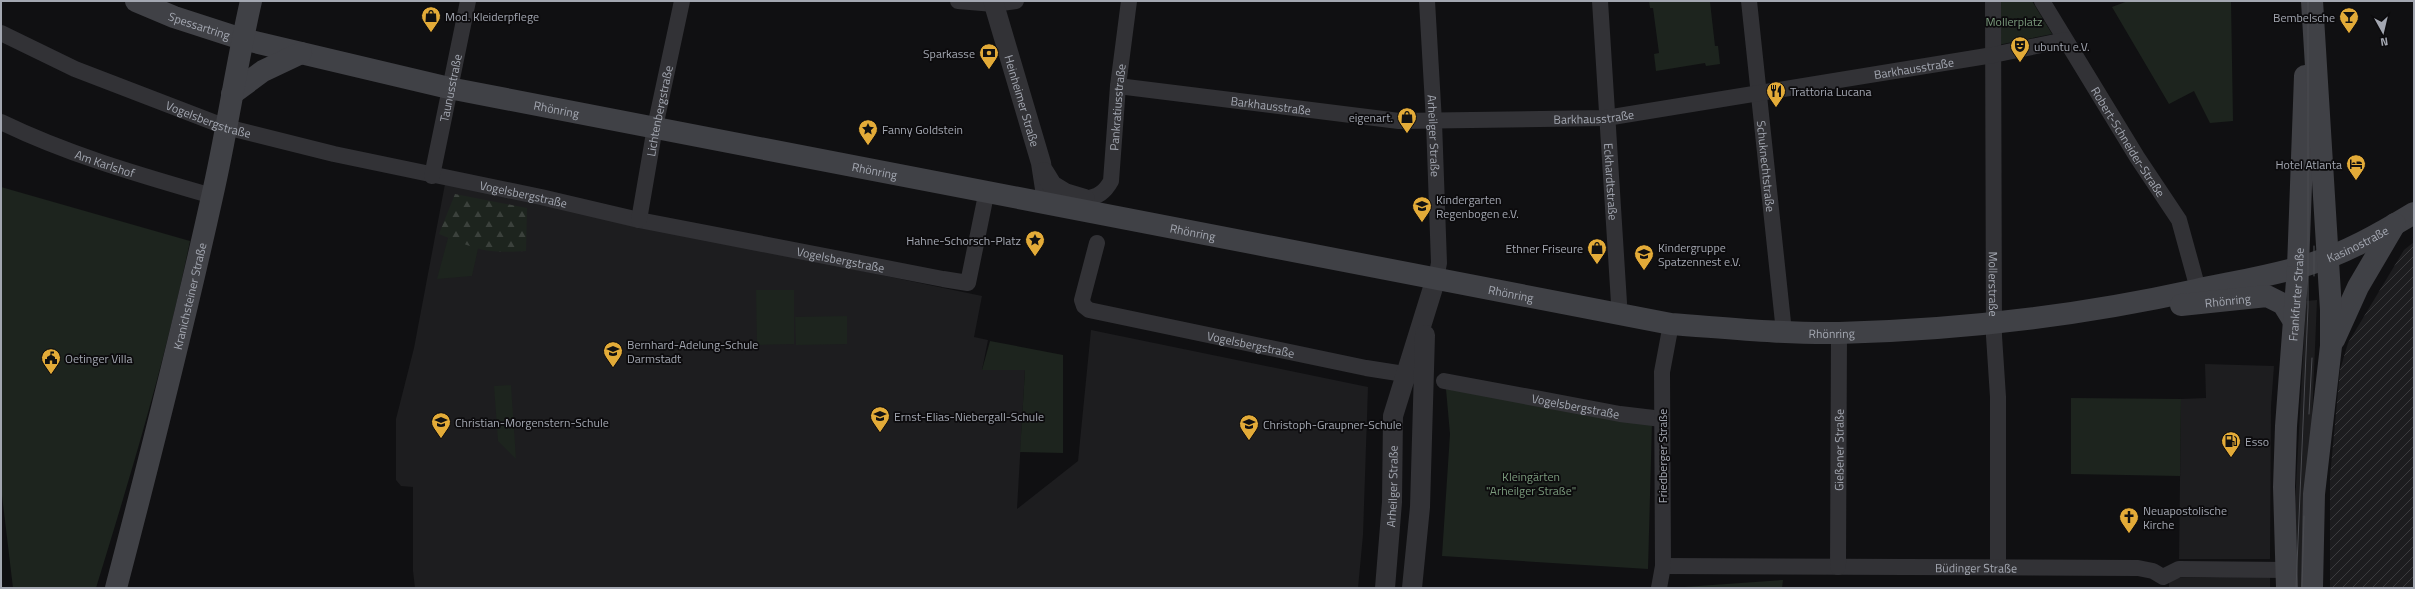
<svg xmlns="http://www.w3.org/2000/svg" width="2415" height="589" viewBox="0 0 2415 589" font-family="'Titillium Web',sans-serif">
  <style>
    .built { fill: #1d1d1f }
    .industrial { fill: url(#industrial-furrows) }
    .green { fill: #1d241e }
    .forest { fill: url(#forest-firs) }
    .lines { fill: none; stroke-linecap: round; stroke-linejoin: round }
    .minor { stroke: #323236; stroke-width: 16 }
    .tertiary { stroke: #323236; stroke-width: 20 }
    .secondary { stroke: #404146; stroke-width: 22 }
    .tram { stroke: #4b4c51; stroke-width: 1 }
    .labels { text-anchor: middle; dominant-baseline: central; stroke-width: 3.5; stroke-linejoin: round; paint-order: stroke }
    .poi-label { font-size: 12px; fill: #a3a7b1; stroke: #0c0b0d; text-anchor: start }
    .park-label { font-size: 12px; fill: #7b9b7d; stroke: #0c0b0d }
    .street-label { font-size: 12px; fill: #a3a7b1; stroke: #0c0b0d }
  </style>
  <defs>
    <pattern id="industrial-furrows" width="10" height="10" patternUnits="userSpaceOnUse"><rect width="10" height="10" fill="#1d1d1f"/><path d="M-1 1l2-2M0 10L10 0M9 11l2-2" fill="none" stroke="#3b3b3d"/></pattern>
    <pattern id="forest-firs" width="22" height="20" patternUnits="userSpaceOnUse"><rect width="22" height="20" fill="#1d241e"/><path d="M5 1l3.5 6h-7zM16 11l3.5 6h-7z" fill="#3b413c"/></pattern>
  </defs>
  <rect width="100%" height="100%" fill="#101012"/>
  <path class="built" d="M445,184l537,112 -8,41 14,3 -6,30h43l-8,139 61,-48 13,-131 277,57 -5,148 -5,53h-943l-2,-17v-84l-12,-1 -5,-6v-61l18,-71z
    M2317,300l-12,288h-11v-66l12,-221z
    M2205,364l69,2 -3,40 -1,153h-91l2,-160 25,-1z
    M2270,576v12h-101v-10z"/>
  <path class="industrial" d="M2414,242v346h-84v-111l10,-107 8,-27 56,-93z"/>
  <path class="green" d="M1649,1h66l-5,1 5,44h3l2,18 -14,2 -1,-3 -49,8 -2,-17 5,-1 -6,-45h-3z
    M1993,1h39l20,33 -59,12z
    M2128,1h103l2,120 -23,2 -16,-32 -25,13 -57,-97z
    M1,187l189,54c-24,118 -59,233 -94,347h-83l-12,-101z
    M448,238l32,2 -8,36 -35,3z
    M756,290h38v54l-37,1z
    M847,316v28l-51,1 -1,-28z
    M990,341l73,14v98l-43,-1 5,-82h-43z
    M511,385l5,74 -18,-18 -4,-55z
    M1446,389l206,33 -4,147 -206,-13 8,-122z
    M2071,398l110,1 -1,77 -109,-2z
    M1783,580l-1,8 -98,-1z"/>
  <path class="forest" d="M455,194l72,14 -1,43c-41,3 -50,-2 -87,-17z"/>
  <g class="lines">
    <g class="minor">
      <path d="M958,1l36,3 22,-3"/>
      <path id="s1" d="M1427,1l7,121 5,141 -3,15"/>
      <path id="s2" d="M1600,1l19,302 -2,12"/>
      <path id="s3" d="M1749,1l35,331"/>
      <path id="s4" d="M1993,1l1,335 4,61v170"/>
      <path id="s5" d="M2042,1l95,156 42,63 19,69"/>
      <path id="s6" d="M1,33l74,36 151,58 108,27 207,43 98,23 304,59 25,4 19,-93"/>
      <path id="s7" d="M1118,86l281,35 207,-3 387,-63 72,-15"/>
      <path id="s8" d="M1,122c68,33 139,53 211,74"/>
      <path id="s9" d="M432,176l36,-175"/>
      <path id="s10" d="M1085,199c13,-2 20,-7 26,-18l7,-95 11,-85"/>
      <path id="s11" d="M639,220l16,-93 27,-126"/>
      <path id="s12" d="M1097,243l-15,57 2,6 5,4 277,58 51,8"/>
      <path id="s13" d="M1444,381l176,33 42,5"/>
      <path id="s14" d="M1663,566l475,2 15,3 10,6 16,-8 108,1"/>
      <path id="s15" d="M1838,567l1,-234"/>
      <path d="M1659,588l4,-22 -1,-194 9,-48"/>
    </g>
    <g class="tertiary">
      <path id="s16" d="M993,1l48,162 6,39"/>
      <path d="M1044,172l8,13 13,8 20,6"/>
      <path id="s17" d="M1385,588l7,-86 1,-86 43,-138"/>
      <path d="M1412,588l8,-81 5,-172"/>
    </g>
    <g class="secondary">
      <path id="s18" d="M136,1l38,16 68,22 207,49 1222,236c56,4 112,10 168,9 120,-3 239,-17 357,-43 37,-8 75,-14 111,-25 37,-11 74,-32 107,-52"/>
      <path d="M232,94l31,-23 38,-18"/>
      <path id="s19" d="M2181,305l86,-9 16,8 10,16"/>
      <path d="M2334,340l24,-53 37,-63"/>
      <path id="s20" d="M116,588c34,-130 67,-260 96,-391 15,-65 24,-131 39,-196"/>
      <path id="s21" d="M2287,588l-3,-101 2,-61 12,-159 7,-191"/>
      <path d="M2312,588l2,-94 17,-148v-36l-19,-309"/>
    </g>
    <path class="tram" d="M2314,276v-30
      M2309,414l3,-56
      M2296,588l12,-281v-306
      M2302,588l2,-72"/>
  </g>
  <defs>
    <g id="shop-pin" transform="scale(1)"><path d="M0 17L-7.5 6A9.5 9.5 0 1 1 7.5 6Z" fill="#e3ab38" stroke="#0c0b0d"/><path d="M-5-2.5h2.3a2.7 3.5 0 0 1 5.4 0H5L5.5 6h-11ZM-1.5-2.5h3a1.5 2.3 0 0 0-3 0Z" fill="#111"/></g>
    <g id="bar-pin" transform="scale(1)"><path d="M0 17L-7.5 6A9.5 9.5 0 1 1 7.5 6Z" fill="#e3ab38" stroke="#0c0b0d"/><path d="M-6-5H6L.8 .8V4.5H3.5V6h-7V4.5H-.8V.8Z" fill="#111"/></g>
    <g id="theatre-pin" transform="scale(1)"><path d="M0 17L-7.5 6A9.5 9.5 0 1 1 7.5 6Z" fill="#e3ab38" stroke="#0c0b0d"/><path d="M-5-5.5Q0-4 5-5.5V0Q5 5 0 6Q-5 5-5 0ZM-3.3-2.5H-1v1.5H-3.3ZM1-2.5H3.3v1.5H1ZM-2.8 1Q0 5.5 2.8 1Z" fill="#111"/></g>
    <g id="bank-pin" transform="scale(1)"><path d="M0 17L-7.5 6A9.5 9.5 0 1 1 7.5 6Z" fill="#e3ab38" stroke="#0c0b0d"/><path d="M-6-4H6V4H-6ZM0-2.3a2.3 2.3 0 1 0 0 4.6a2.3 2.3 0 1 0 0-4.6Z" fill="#111"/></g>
    <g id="restaurant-pin" transform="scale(1)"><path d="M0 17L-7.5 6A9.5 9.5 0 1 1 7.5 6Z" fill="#e3ab38" stroke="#0c0b0d"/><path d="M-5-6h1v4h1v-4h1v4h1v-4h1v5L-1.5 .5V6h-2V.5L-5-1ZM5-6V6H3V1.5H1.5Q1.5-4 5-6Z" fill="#111"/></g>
    <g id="sight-pin" transform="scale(1)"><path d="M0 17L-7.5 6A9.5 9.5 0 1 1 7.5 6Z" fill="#e3ab38" stroke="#0c0b0d"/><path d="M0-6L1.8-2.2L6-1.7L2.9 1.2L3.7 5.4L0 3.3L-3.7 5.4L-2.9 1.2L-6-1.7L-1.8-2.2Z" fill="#111"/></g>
    <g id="hotel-pin" transform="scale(1)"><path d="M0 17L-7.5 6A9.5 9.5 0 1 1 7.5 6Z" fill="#e3ab38" stroke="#0c0b0d"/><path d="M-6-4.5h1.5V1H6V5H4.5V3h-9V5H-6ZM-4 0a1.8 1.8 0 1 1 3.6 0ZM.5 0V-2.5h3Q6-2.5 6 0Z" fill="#111"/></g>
    <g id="school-pin" transform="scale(1)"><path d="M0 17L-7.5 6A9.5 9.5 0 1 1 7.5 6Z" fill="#e3ab38" stroke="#0c0b0d"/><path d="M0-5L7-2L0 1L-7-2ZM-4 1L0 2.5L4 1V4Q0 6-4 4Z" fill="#111"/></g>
    <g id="civic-pin" transform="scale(1)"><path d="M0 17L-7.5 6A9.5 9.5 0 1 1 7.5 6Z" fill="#e3ab38" stroke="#0c0b0d"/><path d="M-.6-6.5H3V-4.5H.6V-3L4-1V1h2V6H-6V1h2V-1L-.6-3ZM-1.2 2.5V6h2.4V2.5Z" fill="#111"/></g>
    <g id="fuel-pin" transform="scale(1)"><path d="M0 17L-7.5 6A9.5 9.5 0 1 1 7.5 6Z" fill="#e3ab38" stroke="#0c0b0d"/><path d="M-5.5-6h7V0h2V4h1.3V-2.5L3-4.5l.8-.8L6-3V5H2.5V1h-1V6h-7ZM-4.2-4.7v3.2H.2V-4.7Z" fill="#111"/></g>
    <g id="church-pin" transform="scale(1)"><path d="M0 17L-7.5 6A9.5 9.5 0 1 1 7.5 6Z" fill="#e3ab38" stroke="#0c0b0d"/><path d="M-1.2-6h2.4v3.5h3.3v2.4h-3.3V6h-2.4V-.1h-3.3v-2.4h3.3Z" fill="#111"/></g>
  </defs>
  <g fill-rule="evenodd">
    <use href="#shop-pin" x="431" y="16"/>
    <use href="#bar-pin" x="2349" y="17"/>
    <use href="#theatre-pin" x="2020" y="46"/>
    <use href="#bank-pin" x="989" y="53"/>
    <use href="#restaurant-pin" x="1776" y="91"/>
    <use href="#shop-pin" x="1407" y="117"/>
    <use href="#sight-pin" x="868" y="129"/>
    <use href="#hotel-pin" x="2356" y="164"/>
    <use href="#school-pin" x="1422" y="206"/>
    <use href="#sight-pin" x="1035" y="240"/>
    <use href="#shop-pin" x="1597" y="248"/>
    <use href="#school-pin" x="1644" y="254"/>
    <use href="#school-pin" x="613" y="351"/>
    <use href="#civic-pin" x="51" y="358"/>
    <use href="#school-pin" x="880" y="416"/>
    <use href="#school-pin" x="441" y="422"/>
    <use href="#school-pin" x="1249" y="424"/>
    <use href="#fuel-pin" x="2231" y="441"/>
    <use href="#church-pin" x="2129" y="517"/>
  </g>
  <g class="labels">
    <g class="poi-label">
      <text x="445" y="16">Mod. Kleiderpflege</text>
      <text x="2335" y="17" text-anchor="end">Bembelsche</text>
      <text x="2034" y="46">ubuntu e.V.</text>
      <text x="975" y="53" text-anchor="end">Sparkasse</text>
      <text x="1790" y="91">Trattoria Lucana</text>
      <text x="1393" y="117" text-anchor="end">eigenart.</text>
      <text x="882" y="129">Fanny Goldstein</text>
      <text x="2342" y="164" text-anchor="end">Hotel Atlanta</text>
      <text x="1436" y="199">Kindergarten<tspan x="1436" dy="14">Regenbogen e.V.</tspan></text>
      <text x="1021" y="240" text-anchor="end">Hahne-Schorsch-Platz</text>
      <text x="1658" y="247">Kindergruppe<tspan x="1658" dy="14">Spatzennest e.V.</tspan></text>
      <text x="1583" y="248" text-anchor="end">Ethner Friseure</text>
      <text x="627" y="344">Bernhard-Adelung-Schule<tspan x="627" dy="14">Darmstadt</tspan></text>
      <text x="65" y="358">Oetinger Villa</text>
      <text x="894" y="416">Ernst-Elias-Niebergall-Schule</text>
      <text x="455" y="422">Christian-Morgenstern-Schule</text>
      <text x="1263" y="424">Christoph-Graupner-Schule</text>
      <text x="2245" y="441">Esso</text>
      <text x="2143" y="510">Neuapostolische<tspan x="2143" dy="14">Kirche</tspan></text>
    </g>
    <g class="park-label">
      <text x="2014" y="21">Mollerplatz</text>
      <text x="1531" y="476">Kleingärten<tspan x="1531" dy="14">"Arheilger Straße"</tspan></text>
    </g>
    <g class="street-label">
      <text stroke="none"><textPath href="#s18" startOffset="68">Spessartring</textPath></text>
      <text stroke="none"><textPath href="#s7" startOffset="802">Barkhausstraße</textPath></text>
      <text stroke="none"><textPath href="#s9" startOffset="90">Taunusstraße</textPath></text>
      <text stroke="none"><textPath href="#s16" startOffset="104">Heinheimer Straße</textPath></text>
      <text stroke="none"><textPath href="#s7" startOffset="154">Barkhausstraße</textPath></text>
      <text stroke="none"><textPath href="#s10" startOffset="107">Pankratiusstraße</textPath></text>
      <text stroke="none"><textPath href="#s18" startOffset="435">Rhönring</textPath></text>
      <text stroke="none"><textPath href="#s11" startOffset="111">Lichtenbergstraße</textPath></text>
      <text stroke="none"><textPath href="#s7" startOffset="478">Barkhausstraße</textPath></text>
      <text stroke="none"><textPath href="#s6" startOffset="225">Vogelsbergstraße</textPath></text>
      <text stroke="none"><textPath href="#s1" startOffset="135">Arheilger Straße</textPath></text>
      <text stroke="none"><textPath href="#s5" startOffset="165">Robert-Schneider-Straße</textPath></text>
      <text stroke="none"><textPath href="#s8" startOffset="112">Am Karlshof</textPath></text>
      <text stroke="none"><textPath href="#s3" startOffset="166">Schuknechtstraße</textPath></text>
      <text stroke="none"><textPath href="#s18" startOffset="759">Rhönring</textPath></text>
      <text stroke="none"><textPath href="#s2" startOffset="181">Eckhardtstraße</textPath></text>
      <text stroke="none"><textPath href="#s6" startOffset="549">Vogelsbergstraße</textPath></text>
      <text stroke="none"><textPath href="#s18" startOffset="1083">Rhönring</textPath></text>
      <text stroke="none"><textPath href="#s18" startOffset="2267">Kasinostraße</textPath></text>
      <text stroke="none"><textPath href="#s6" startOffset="873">Vogelsbergstraße</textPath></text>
      <text stroke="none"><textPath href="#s4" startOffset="283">Mollerstraße</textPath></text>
      <text stroke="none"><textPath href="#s18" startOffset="1407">Rhönring</textPath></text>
      <text stroke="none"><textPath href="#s21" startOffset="294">Frankfurter Straße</textPath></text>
      <text stroke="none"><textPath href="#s20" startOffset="301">Kranichsteiner Straße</textPath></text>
      <text stroke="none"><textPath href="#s19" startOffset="47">Rhönring</textPath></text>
      <text stroke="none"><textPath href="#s18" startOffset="1731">Rhönring</textPath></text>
      <text stroke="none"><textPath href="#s12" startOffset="237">Vogelsbergstraße</textPath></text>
      <text stroke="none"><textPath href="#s13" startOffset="134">Vogelsbergstraße</textPath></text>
      <text stroke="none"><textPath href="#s15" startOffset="117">Gießener Straße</textPath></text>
      <text transform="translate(1662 456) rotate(-90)">Friedberger Straße</text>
      <text stroke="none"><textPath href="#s17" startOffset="102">Arheilger Straße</textPath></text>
      <text stroke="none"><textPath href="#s14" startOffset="313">Büdinger Straße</textPath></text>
    </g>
  </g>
  <rect width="2415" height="589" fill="none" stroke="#a3a7b1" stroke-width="4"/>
  <g transform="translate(2383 32) rotate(172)" stroke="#0c0b0d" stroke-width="3" paint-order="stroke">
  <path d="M0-3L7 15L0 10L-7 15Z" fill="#a3a7b1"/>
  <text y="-6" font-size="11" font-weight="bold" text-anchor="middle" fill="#a3a7b1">N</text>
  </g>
</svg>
